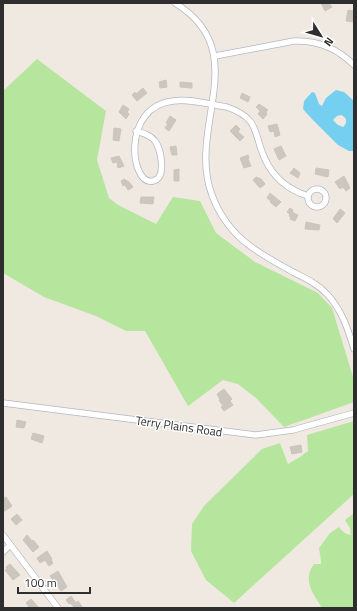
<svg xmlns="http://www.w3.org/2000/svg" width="357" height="611" viewBox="0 0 357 611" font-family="'Titillium Web',sans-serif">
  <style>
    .green { fill: #b6e59e }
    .water { fill: #75cff0; fill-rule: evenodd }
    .building { fill: #cbc7bf; stroke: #cbc5ba }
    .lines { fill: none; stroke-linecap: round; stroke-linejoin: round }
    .minor-casing { stroke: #b4b7c1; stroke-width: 7 }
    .minor { stroke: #fff; stroke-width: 5.5 }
    .labels { text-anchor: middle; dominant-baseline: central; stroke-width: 3; stroke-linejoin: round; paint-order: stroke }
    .street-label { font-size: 12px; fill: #2e2e2e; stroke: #fff }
  </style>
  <rect width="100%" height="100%" fill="#efe9e1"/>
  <path class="green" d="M37,59l69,52 -9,49 12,38 9,7 38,19 17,-27 27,4 16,32 39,29 63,31 14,15 22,72v22l-70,25 -28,-29 -18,-14 -15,-4 -35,26 -43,-75h-19l-30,-15 -52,-19 -41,-24v-182z
    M354,421v73l-120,109 -28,-23 -15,-29 1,-27 12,-18 58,-57 18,-6 8,21 12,-7 8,-6 -1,-16z
    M354,513v95h-32c-9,-14 -20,-28 -8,-44h7v-3l-2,-13 11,-15 9,-6c3,4 7,8 12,8l-1,-7 -5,-8z"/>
  <path class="water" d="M336,90l8,2 10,9v50h-5l-11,-6 -26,-26 -9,-10 1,-8 8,-9 3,1 4,11 3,2 4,-8zM341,115c6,2 7,8 2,12l-5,-2 -5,-5 4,-4z"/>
  <path class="building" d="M321,3h8l3,4 -7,4z
    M348,10l6,1v11l-8,-1z
    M166,80l1,7 -7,1 -1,-6z
    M180,82l12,1v5l-12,-1z
    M143,88l4,5 -10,8 -5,-6 3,-3 1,2z
    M242,93l8,4 -2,5 -8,-4z
    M259,104l9,6 -2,2 1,2 -4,5 -5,-5 2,-3 -4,-4z
    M123,105l6,4 -2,3 2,2 -3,5 -7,-7z
    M170,116l6,4 -7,11 -4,-3 3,-4 -2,-1z
    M277,124l3,11 -5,2 -1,-6 -4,1 -2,-6z
    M236,125l4,4 -2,3 6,5 -4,4 -10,-10z
    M114,128l7,1 -2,12 -6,-1z
    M176,146l1,9h-5l-2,-8z
    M281,146l5,10 -7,4 -5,-11z
    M248,155l1,3 -1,1 3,7 -7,2 -4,-10z
    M119,156l5,10 -6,2 -1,-6 -4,1 -2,-5z
    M294,168l6,5 -2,5 -8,-5z
    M316,168l13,2 -1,7 -13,-3z
    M179,169v12h-5v-11z
    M344,176l6,12 -4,3 -3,-4 -3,2 -5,-7z
    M256,177l5,2 4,5 -5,4 -7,-8z
    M124,179l5,3 4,5 -5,3 -3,-5 -2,1 -2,-5z
    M270,193l11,9 -5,5 -6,-5 1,-1 -4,-3z
    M141,197h13l-1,7 -13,-1z
    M290,208l3,2 -1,2 6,3 -3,6 -5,-2 1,-2 -2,-1 1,-2 -3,-2z
    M340,209l5,4 -8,10 -4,-4z
    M306,222l14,3 -1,5 -14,-1z
    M224,389l8,10 -2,2 3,4 -9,6 -3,-4 2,-1 -4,-6 1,-1 -3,-5z
    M17,420l9,2 -2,6 -8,-1z
    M33,433l11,3 -2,7 -11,-4z
    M301,445l1,7 -10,2 -2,-7z
    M6,497l6,9 -7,5 -2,-2 2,-3 -2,-3v-4z
    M17,514l5,6 -6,5 -5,-6z
    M27,535l5,6 1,-1 6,7 -6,5 -10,-12z
    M47,551l5,8 -1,1 2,3 -4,3 -4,-6 -5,3 -3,-5z
    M10,564l10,11 -7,5 -8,-10 2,-1 -1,-2z
    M58,571l9,16 -6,4 -11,-15z
    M71,596l5,7 2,-2 5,7h-8l-5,-5 -1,1 -3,-4z
    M31,599l8,9h-9l-4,-5z"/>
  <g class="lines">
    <g class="minor-casing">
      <path id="minor" d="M175,3c80,49 11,124 37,192 15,41 44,57 81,77 12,6 25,12 35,23 14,16 20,34 26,54
        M215,56l79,-15c24,-1 43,7 60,24
        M136,131c7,2 14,4 19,10 6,8 12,37 -2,40 -22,6 -33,-74 20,-80 17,-3 37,4 54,6 34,12 26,27 38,52 9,20 24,31 43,37
        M308 198a9 9 0 1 1 18 0a9 9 0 1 1-18 0Z
        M3,403l253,32 37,-5 61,-17
        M3,535l55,73
        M3,552l7,-7"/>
    </g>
    <use href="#minor" class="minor"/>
  </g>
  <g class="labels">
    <g class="street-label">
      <text transform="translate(179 426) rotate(8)">Terry Plains Road</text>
    </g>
  </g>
  <rect width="357" height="611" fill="none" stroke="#2e2e2e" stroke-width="8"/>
  <g transform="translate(321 36) rotate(127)" stroke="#ffffff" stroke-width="3" paint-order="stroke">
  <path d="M0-3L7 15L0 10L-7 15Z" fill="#2e2e2e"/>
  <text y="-6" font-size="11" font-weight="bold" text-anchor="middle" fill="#2e2e2e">N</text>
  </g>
  <path d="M18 587v6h72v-6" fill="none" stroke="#2e2e2e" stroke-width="2"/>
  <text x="24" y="587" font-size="12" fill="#2e2e2e" stroke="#ffffff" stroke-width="3" paint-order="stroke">100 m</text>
</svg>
